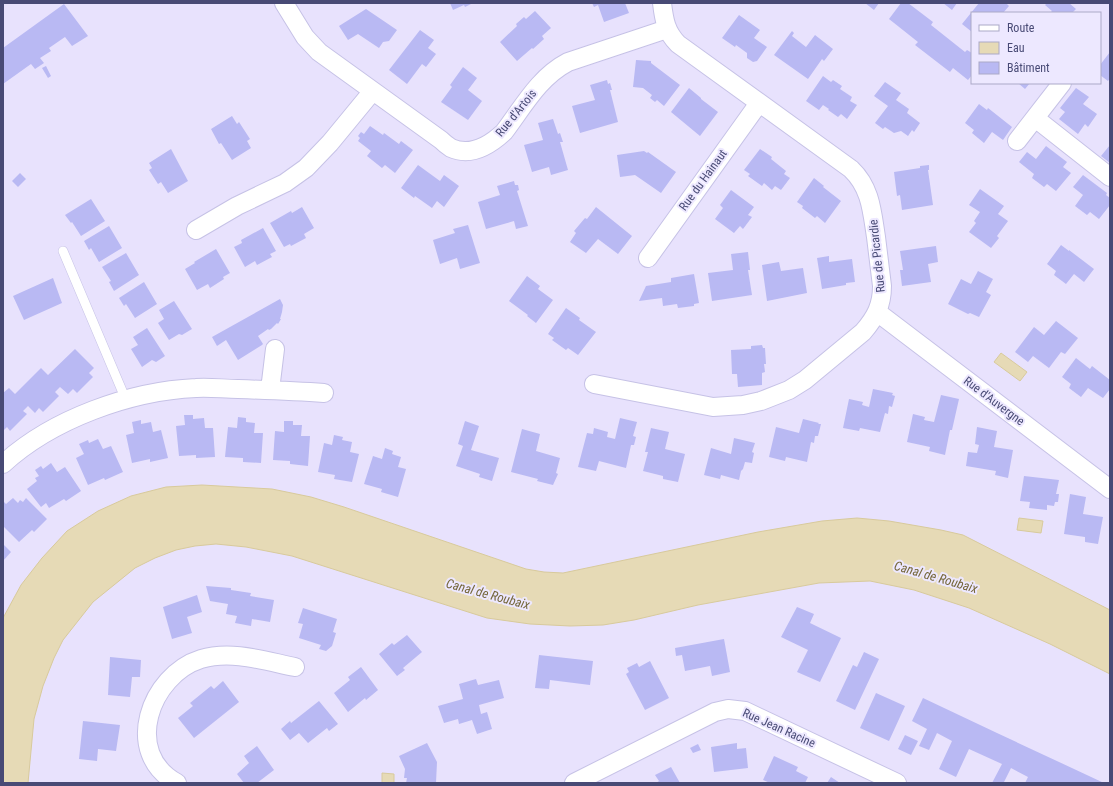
<svg xmlns="http://www.w3.org/2000/svg" width="1113" height="786" viewBox="0 0 1113 786" font-family="'Roboto Condensed',sans-serif">
  <style>
    .water { fill: #e6dab6; stroke: #d8ca9c }
    .building { fill: #b9b9f3 }
    .lines { fill: none; stroke-linecap: round; stroke-linejoin: round }
    .service-casing { stroke: #c6c2e6; stroke-width: 10 }
    .minor-casing { stroke: #c6c2e6; stroke-width: 20 }
    .service { stroke: #fff; stroke-width: 9 }
    .minor { stroke: #fff; stroke-width: 18 }
    .labels { text-anchor: middle; dominant-baseline: central; stroke-width: 4; stroke-linejoin: round; paint-order: stroke }
    .street-label { font-size: 12px; fill: #484a75; stroke: #ede8ff }
    .water-label { font-size: 13px; font-style: italic; fill: #746639; stroke: #ede8ff }
  </style>
  <rect width="100%" height="100%" fill="#e8e2fd"/>
  <path class="water" d="M1001,353l26,19 -7,9 -26,-19z
    M202,485l70,4 39,8 33,10 182,62 18,3 19,1 195,-41 64,-11 35,-3 32,3 52,9 22,5 147,75v64l-60,-30 -81,-36 -55,-18 -44,-9 -51,2 -121,22 -64,15 -31,5 -33,1 -40,-2 -43,-6 -195,-62 -46,-9 -30,-3 -21,2 -19,4 -21,8 -20,10 -42,34 -30,38 -9,18 -11,28 -9,33 -6,64h-25v-165l18,-33 21,-27 25,-27 31,-20 33,-15 35,-9z
    M1019,518l24,3 -2,12 -24,-3z
    M382,773l12,1v9h-12z"/>
  <path class="building" d="M450,3h23l-8,4 -1,-2 -11,5z
    M592,3h33l4,10 -25,9 -6,-17 -4,2z
    M865,3h14l-5,7z
    M901,3h7l25,19 -2,3 34,27 2,-2 5,3v22l-4,5 -15,-12 -3,4 -35,-27 3,-3 -29,-23z
    M943,3h14l-5,7z
    M979,3h27l3,3 -6,7h-31v19l-10,-8z
    M1047,3h22l7,6 -4,4h-22l2,-2 -7,-6z
    M64,4l24,32 -16,10 -7,-9 -16,11 2,3 -11,7 4,5 -9,6 -4,-5 -28,20v-36z
    M366,9l31,21 -8,11 -6,1 -4,6 -21,-14 -10,6 -9,-14z
    M535,11l16,17 -9,8 2,3 -11,10 -1,-1 -15,13 -17,-19 17,-16 -1,-2 8,-7 2,2z
    M739,15l21,15 -6,8 13,9 -10,14 -4,1 -6,-4v-5l-11,-8 -1,2 -13,-9z
    M420,30l14,10 -6,8 8,6 -10,13 -4,-3 -15,20 -18,-14z
    M792,31l2,2 -2,3 14,11 9,-12 18,14 -9,12 -2,-2 -14,20 -34,-24z
    M1110,52v26l-2,3 -8,-6v-10z
    M636,60l15,1v2l29,22 -16,21 -7,-6 -2,2 -5,-4 2,-3 -9,-7 -10,-1z
    M46,66l5,10 -3,2 -6,-10z
    M463,67l14,11 -9,12 14,11 -14,19 -27,-18 11,-15 -2,-2z
    M823,76l8,6 2,-2 9,6 -2,3 12,8 -2,4 7,4 -10,14 -6,-5 -3,3 -10,-7 1,-1 -6,-4 -4,5 -13,-9z
    M607,80l1,4 2,-1 2,7h-2l8,32 -38,11 -8,-27 23,-6 -5,-15z
    M885,82l16,11 -5,7 13,9 -2,4 13,10 -6,9 -2,-2 -4,6 -7,-5 -7,2 -9,-6 -2,2 -8,-6 13,-17 -14,-10z
    M1018,83h12l-5,6z
    M689,88l12,10v1l17,13 -18,24 -29,-24z
    M1076,88l13,9 -6,7 14,10 -9,13 -3,-3 -7,10 -19,-15 6,-7 -5,-4z
    M979,104l8,6 1,-2 24,19 -9,13 -11,-8 -8,11 -12,-10 2,-3 -9,-7z
    M232,116l5,8 2,-2 11,17 -3,2 4,7 -19,12 -11,-17 -2,1 -8,-15z
    M553,119l5,15 2,-1 3,9h-3l8,28 -17,5 -2,-8 -17,5 -8,-27 19,-5 -5,-17z
    M370,126l13,9 1,-2 15,11 2,-3 12,9 -18,23 -10,-8 -3,3 -15,-12 4,-5 -13,-10 2,-3 -2,-2 3,-4 3,2z
    M1110,145v18l-9,-7z
    M1046,146l21,16 -4,5 8,6 -15,18 -9,-7 -3,3 -12,-9 2,-4 -15,-12 8,-10 9,7z
    M171,149l17,32 -20,12 -7,-11 -3,2 -9,-14 3,-2 -3,-5z
    M760,149l12,8 -1,2 15,12 -2,3 6,4 -9,12 -6,-4 -3,4 -8,-7 -2,3 -14,-10 2,-2 -6,-4z
    M644,151l3,2 1,-1 28,20 -15,21 -26,-18 -15,2 -3,-22z
    M418,165l22,16 4,-6 15,11 -15,21 -7,-6 -5,7 -17,-12 -1,2 -13,-10z
    M929,165v5h-1l5,35 -31,5 -2,-15 -3,1 -3,-24 26,-4v-2z
    M20,173l6,6 -8,8 -6,-6z
    M1083,175l24,18 -1,2 4,3v7l-11,14 -9,-7 -3,3 -12,-9 8,-11 -10,-8z
    M814,178l10,8 -1,1 18,14 -16,22 -8,-7 -2,2 -13,-10 1,-2 -6,-4z
    M514,181l1,4h3l1,5 -2,1 11,35 -12,3 -2,-8 -28,8 -8,-27 22,-7 -3,-9z
    M980,189l24,17 -6,8 10,7 -11,15 2,2 -8,10 -22,-16 7,-9 -2,-2 6,-9 -11,-7z
    M731,190l23,17 -6,8 4,2 -9,12 -3,-3 -6,7 -19,-14 8,-11 -3,-3z
    M91,199l14,22 -24,15 -9,-14 -1,1 -6,-8z
    M302,207l12,21 -10,6 2,4 -15,8 -1,-2 -6,3 -14,-24 21,-12 1,2z
    M596,207l36,29 -14,18 -20,-15 -12,14 -16,-11 6,-9 -2,-2 11,-13 2,1z
    M468,225l12,38 -20,6 -3,-11 -17,6 -7,-24 22,-7 -2,-4z
    M109,226l13,22 -23,14 -8,-14 -2,2 -5,-9z
    M263,228l13,23 -6,3 2,3 -15,8 -2,-4 -10,6 -11,-20 8,-4 -1,-3z
    M1061,245l8,6v-1l25,19 -10,13 -10,-8 -8,10 -12,-9 2,-4 -9,-7z
    M936,246l2,16 -10,2 3,18 -29,4 -2,-16h3l-3,-19z
    M216,249l14,24 -7,4 1,2 -14,9 -2,-4 -11,6 -12,-21 10,-6 -1,-1z
    M748,252l2,18h-2l4,25 -40,6 -4,-28 25,-3 -2,-16z
    M126,253l13,22 -25,16 -5,-9 2,-1 -9,-14z
    M829,256v6l23,-3 3,23 -9,1v2l-24,4 -5,-31z
    M779,262l2,9 22,-3 4,25 -40,8 -5,-36z
    M978,271l15,8 -7,13 5,3 -12,22 -9,-4 -2,1 -20,-10 13,-25 10,5z
    M694,274l5,29 -5,1v2l-16,2 -1,-4 -14,2 -1,-8 -23,3 7,-15 25,-4v-4z
    M527,276l13,10 -2,3 15,11 -17,23 -9,-7 1,-1 -19,-14z
    M53,278l9,25 -38,17 -11,-24z
    M144,282l13,22 -22,14 -9,-14 -2,2 -5,-8z
    M280,299l3,6 -1,7 -2,7h1l-3,5 -1,-1 -6,6 -2,1 -1,-1 -10,7 5,8 -1,1 -24,15 -12,-20 -9,6 -5,-9z
    M174,301l18,28 -10,6 -3,-1 -10,6 -11,-17 6,-4 -5,-9z
    M566,308l14,10 -1,2 17,12 -18,23 -10,-7 -2,2 -14,-10 2,-2 -6,-4z
    M1056,321l22,17 -13,16 -4,-2 -12,16 -16,-12 -5,6 -13,-10 19,-25 10,8z
    M147,328l18,28 -9,6 -4,-2 -10,7 -11,-18 7,-4 -5,-8z
    M762,345l1,3h2l1,16h-2l1,8 -3,1v12l-24,2 -1,-13h-5l-1,-24 20,-1v-3z
    M75,349l19,19 -5,5 4,4 -16,16 -4,-4 -5,5 -8,-7 -5,5 4,4 -16,16 -4,-4 -4,5 -7,-7 -5,5 4,3 -17,17 -3,-4 -4,4v-38l6,-5 6,6 26,-26 7,7z
    M1076,358l14,11 2,-3 18,14v9l-7,9 -15,-10 -7,9 -12,-9 2,-4 -9,-7z
    M873,389l20,4 -1,2 3,1 -3,11 -3,-1 -1,8 -3,-1 -5,19 -20,-4 -1,3 -16,-3 6,-29 14,3 -1,3 7,2z
    M941,395l18,4 -7,31h-2l-5,25 -16,-4 1,-4 -23,-5 6,-28 12,3 -1,3 10,2z
    M184,415h9v4l11,-1 1,10h8l2,29 -19,1v-3l-17,1 -3,-30 9,-1z
    M238,417l8,1v4l9,1 -1,10h9l-2,30 -18,-1v-4l-18,-1 3,-30 9,1z
    M620,418l17,4 -4,14 3,1 -2,8h-3l-5,23 -27,-7 -3,10 -18,-4 9,-34 6,1 1,-6 14,4 -1,5 8,2z
    M803,419l16,4 -1,1h3l-3,12h-3l-1,7 -3,-1 -4,20 -21,-5 -1,4 -16,-4 7,-30 23,6z
    M141,420v4l10,-2 2,10 8,-2 7,28 -18,4v-3l-18,4 -6,-28 8,-2 -2,-11z
    M284,421h9v4h9l-1,11h9l-2,30 -18,-2v-3l-17,-1 2,-29 9,1z
    M465,421l14,5 -8,24 28,8 -7,23 -13,-4 1,-3 -24,-8 7,-20 -5,-2z
    M977,427l20,4 -3,16 19,3 -5,28 -13,-3 1,-4 -30,-5 2,-14 9,1 2,-8 -4,-1z
    M651,428l18,4 -4,17 20,5 -7,28 -15,-3v-3l-20,-5 5,-19h-3z
    M522,429l18,5 -4,17 24,7 -4,15 2,1 -5,11 -16,-4 1,-2 -27,-7z
    M334,435l9,2 -1,3 10,2 -2,10 9,2 -7,28 -18,-3 1,-4 -17,-3 6,-29 8,2z
    M734,438l21,5 -3,9 2,1 -2,10 -7,-1 -2,7 -2,2 -2,9 -18,-5 -1,4 -16,-4 7,-27 20,6z
    M98,439l5,10 8,-3 12,26 -18,8 -1,-2 -16,7 -12,-27 8,-4 -5,-10 9,-4 1,3z
    M385,448l8,3 -1,3 9,3 -3,10 8,2 -8,28 -17,-5 1,-3 -18,-5 9,-28 9,3z
    M51,463l6,9 8,-5 16,24 -15,10 -2,-2 -15,9 -3,-5 -5,4 -14,-18 10,-8 -2,-3 4,-2 -4,-6 6,-4 2,3z
    M1024,476l35,4 -3,14h3l-1,8h-3l-1,4 -7,-1v5l-18,-2 1,-6 -10,-1z
    M1070,494l16,3 -3,17 20,3 -5,27 -13,-2v-5l-21,-3z
    M13,498l5,5 2,-3 3,2 3,-4 21,21 -13,13 -2,-2 -13,12 -16,-16v-25l3,3z
    M3,544l8,8 -8,9z
    M206,586l25,2v2l20,3 -1,3 24,4 -4,22 -18,-3 -1,7 -16,-3 2,-7 -11,-2 2,-10 -18,-3z
    M197,595l5,17 -15,5 5,16 -20,6 -9,-32z
    M797,607l17,7 -4,9 31,15 -21,44 -23,-10 11,-22 -27,-13z
    M303,608l34,11 -4,13 3,1 -4,13 -6,5 -7,-2 2,-4 -22,-7 4,-14 -5,-1z
    M407,635l15,17 -19,16 2,2 -8,6 -18,-22 13,-11 2,2z
    M724,639l6,33 -18,4 -2,-10 -25,5 -3,-16 -6,1 -1,-8z
    M864,652l15,7 -24,51 -19,-9 17,-36 4,2z
    M539,655l54,6 -3,24 -40,-5 -1,9 -14,-1z
    M110,657l31,3 -1,17h-8l-2,20 -22,-2z
    M650,661l19,37 -24,12 -19,-36 3,-2 -2,-4 10,-5 2,4z
    M361,667l17,23 -12,10 -1,-2 -17,14 -14,-19 16,-13 -2,-3z
    M476,679l2,6 21,-5 5,18 -25,7 2,9 6,-2 5,17 -15,5 -5,-14 -13,4 -1,-5 -14,4 -6,-17 25,-7 -4,-15z
    M223,681l16,21 -45,36 -16,-20 15,-12 -3,-3 21,-17 3,3z
    M876,693l29,13 -16,35 -29,-13z
    M923,698l74,35 107,50h-79l3,-6 -17,-9 -7,14 3,1h-15l10,-19 -33,-15 -13,28 -17,-8 13,-28 -15,-8 -8,17 -10,-4 8,-17 -15,-8z
    M319,701l19,23 -9,7 -2,-3 -19,15 -9,-10 -9,7 -9,-11 9,-8 1,2z
    M83,721l37,4 -4,26 -18,-2 -1,12 -18,-2z
    M905,735l13,6 -7,14 -13,-6z
    M427,743l10,19 -1,21h-30l1,-5h-3l1,-9 -6,-13z
    M737,743v6l9,-1 2,20 -34,4 -3,-25z
    M698,744l3,6 -8,3 -3,-5z
    M257,746l17,24 -17,13h-13l-7,-9 12,-11 -5,-7z
    M774,756l24,11 -2,4 12,6 -3,6h-35l-7,-3z
    M671,767l9,16h-24l3,-2 -4,-6z
    M831,777l9,6h-13z"/>
  <g class="lines">
    <g class="service-casing">
      <path id="service" d="M63,251l63,149"/>
    </g>
    <g class="minor-casing">
      <path id="minor" d="M284,3l21,34 14,15 122,88c3,3 7,6 10,8 20,9 39,-3 53,-16 19,-25 35,-55 64,-70l99,-33
        M1035,118l75,59
        M1017,141l45,-58
        M196,230l41,-24 48,-23 21,-15 24,-25 42,-51
        M648,258l111,-155
        M877,312l233,177
        M594,384l119,23 30,-2 18,-4 28,-11 16,-10 58,-48c13,-15 19,-27 19,-46 -2,-17 -4,-33 -6,-49 -4,-25 -5,-49 -25,-68l-173,-125c-12,-12 -14,-24 -16,-41
        M270,390l5,-41
        M3,464c49,-45 127,-73 193,-76 14,-1 28,1 42,1 29,1 57,2 86,4
        M177,783c-55,-30 -27,-108 24,-124 31,-9 64,2 94,8
        M574,783l141,-71 13,-3 17,2 152,72"/>
    </g>
    <use href="#service" class="service"/>
    <use href="#minor" class="minor"/>
  </g>
  <g class="labels">
    <g class="street-label">
      <text transform="translate(516 113) rotate(-51)">Rue d'Artois</text>
      <text transform="translate(703 180) rotate(-54)">Rue du Hainaut</text>
      <text transform="translate(877 256) rotate(-96)">Rue de Picardie</text>
      <text transform="translate(994 401) rotate(37)">Rue d'Auvergne</text>
      <text transform="translate(779 728) rotate(24)">Rue Jean Racine</text>
    </g>
    <g class="water-label">
      <text transform="translate(936 577) rotate(16)">Canal de Roubaix</text>
      <text transform="translate(488 594) rotate(15)">Canal de Roubaix</text>
    </g>
  </g>
  <rect width="1113" height="786" fill="none" stroke="#484a75" stroke-width="8"/>
  <rect x="971" y="12" width="130" height="72" fill="#ede8ff" stroke="#aba9c8"/>
  <rect x="979" y="25" width="20" height="6" fill="#ffffff" stroke="#aba9c8"/>
  <text x="1007" y="32" font-size="12" fill="#484a75">Route</text>
  <rect x="979" y="42" width="20" height="12" fill="#e6dab6" stroke="#aba9c8"/>
  <text x="1007" y="52" font-size="12" fill="#484a75">Eau</text>
  <rect x="979" y="62" width="20" height="12" fill="#b9b9f3" stroke="#aba9c8"/>
  <text x="1007" y="72" font-size="12" fill="#484a75">Bâtiment</text>
</svg>
